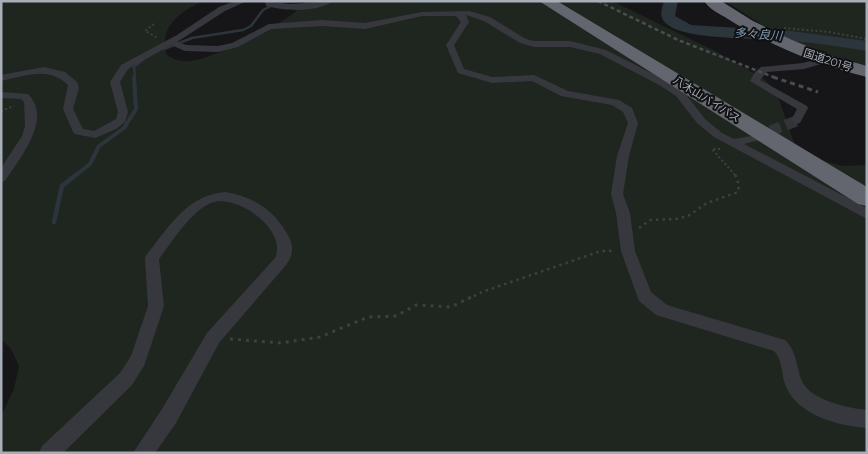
<svg xmlns="http://www.w3.org/2000/svg" width="868" height="454" viewBox="0 0 868 454" font-family="Montserrat,'Noto Sans JP',sans-serif">
  <style>
    .green { fill: #1e261f }
    .lines { fill: none; stroke-linecap: round; stroke-linejoin: round }
    .stream-far2 { stroke: #2c353c; stroke-width: 2.5 }
    .stream-far1 { stroke: #2c353c; stroke-width: 4 }
    .stream { stroke: #2c353c; stroke-width: 4.5 }
    .river { fill: #2c353c; fill-rule: evenodd }
    .street-tunnel { stroke: #333438; stroke-width: 11; stroke-dasharray: 11 5.5; stroke-linecap: butt }
    .path-far2 { stroke: #3d3f44; stroke-width: 2; stroke-dasharray: 2 2.5; stroke-linecap: butt }
    .path-far1 { stroke: #3d3f44; stroke-width: 2.5; stroke-dasharray: 2.5 4; stroke-linecap: butt }
    .path { stroke: #3d3f44; stroke-width: 3; stroke-dasharray: 3 5; stroke-linecap: butt }
    .street { fill: #37383d; fill-rule: evenodd }
    .highway { fill: #63666e; fill-rule: evenodd }
    .rail-far1 { stroke: #4a4c52; stroke-width: 2.5; stroke-dasharray: 4 3; stroke-linecap: butt }
    .rail { stroke: #4a4c52; stroke-width: 3; stroke-dasharray: 5 4; stroke-linecap: butt }
    .labels { text-anchor: middle; dominant-baseline: central; stroke-width: 4; stroke-linejoin: round; paint-order: stroke }
    .far-street-label { font-size: 11px; fill: #a8adb8; stroke: #111113 }
    .far-water-label { font-size: 12px; font-style: italic; fill: #7f9bb3; stroke: #111113 }
  </style>
  <rect width="100%" height="100%" fill="#161618"/>
  <path class="green" d="M1,1h203c-15,6 -33,17 -38,33 -2,6 0,14 0,20 7,6 16,8 25,7 21,-2 107,-42 114,-60h307l105,51 47,27 12,12 19,55 16,11 31,9 25,-1v288h-866v-37l13,-27 5,-23 -8,-17 -10,-10z
    M725,1h142v65l-60,-18 -29,-13z"/>
  <g class="lines">
    <path class="stream-far2" d="M164,49l28,-11 51,-8 8,-4 12,-16 16,-8 20,-1
      M135,78l-1,-11 10,-8"/>
    <path class="stream-far1" d="M76,175l14,-11 9,-18 25,-18 12,-19 -2,-32"/>
    <path class="stream" d="M54,222l8,-36 15,-12"/>
    <path class="river" d="M664,1h14l-3,15 16,9 100,6 76,10v10c-25,-4 -51,-8 -76,-10 -29,-3 -97,-1 -120,-14 -12,-7 -11,-14 -7,-26z"/>
    <path class="street-tunnel" d="M755,137l41,-16"/>
    <path class="path-far2" d="M154,24l-9,7 13,7
      M784,28l45,4 38,7
      M1,111l13,-5
      M720,149h-8l23,26"/>
    <path class="path-far1" d="M639,228l11,-8 26,-1 12,-3 19,-13 31,-11 1,-7 -4,-11
      M468,299l14,-7 119,-41h13"/>
    <path class="path" d="M230,339l51,4 39,-6 48,-20 28,-1 20,-11 35,2 20,-10"/>
    <path class="street" d="M235,1h12l-22,10 -48,31 9,3 32,1 14,-3 37,-19 53,-4 43,3 57,-11 47,-1 21,6 36,22 8,2h36l36,9 63,32 15,10 21,27 17,14 12,6 17,-3 4,1 2,2 -2,2 -11,3 123,64v11l-153,-82 -17,-14 -21,-27 -15,-10 -61,-32 -30,-7h-36l-14,-4 -36,-22 -18,-6 3,7 -15,23 10,24 28,8 42,-2 34,16 51,9 13,8 6,15 -9,33 -6,38 7,19 5,38 16,41 16,13 118,35c12,12 11,24 16,39 7,21 47,29 66,31v18c-30,-2 -72,-14 -82,-44 -4,-12 -2,-23 -11,-33l-118,-36 -17,-14 -18,-50 -5,-38 -5,-19 6,-38 11,-33 -5,-11 -11,-7 -51,-9 -29,-15 -40,2 -34,-10 -12,-28 15,-23 -5,-6h-34l-57,13 -43,-3 -51,3 -33,18 -20,5 -33,-1 -14,-6 -43,24 -8,13 8,30 -3,10 -9,7 -21,9 -20,-4 -2,-2 -10,-23 5,-24c-21,-19 -41,-9 -67,-4v-6l43,-8 21,5 12,10 2,6 -6,21 10,20 11,2 22,-12 2,-7 -8,-30 11,-17 56,-30 42,-28z
      M265,1l25,3 43,-3c-17,12 -48,10 -67,5z
      M825,57l5,3 -2,2 -24,7 -37,3 -7,8 47,26 1,2 -8,15 -4,1 -5,-3 6,-12 -47,-28 5,-9 6,-5 42,-4z
      M1,92l27,2c25,25 -8,64 -23,87l-4,1v-14l21,-32 3,-10 -1,-24 -3,-3 -20,-1z
      M225,192c26,4 48,17 61,40 3,5 7,12 6,18 0,6 -3,11 -6,15l-67,78 -43,80 -21,30h-22l29,-44 45,-76 68,-75c13,-28 -38,-65 -64,-55 -20,8 -39,39 -52,56l5,47 -20,60 -12,19 -69,68h-24l3,-7 78,-73 11,-17 17,-50 -3,-48 2,-4c22,-27 40,-59 78,-62z"/>
    <path class="highway" d="M539,1h18l310,186v19l-9,-2z
      M704,1h17l32,20 39,19 40,16 35,10v11c-49,-12 -96,-31 -139,-58 -8,-5 -19,-10 -24,-18z"/>
    <path class="rail-far1" d="M598,1l80,39 98,38"/>
    <path class="rail" d="M773,77l45,15"/>
  </g>
  <g class="labels">
    <g class="far-street-label">
      <text transform="translate(828 60) rotate(18)">国道201号</text>
      <text transform="translate(707 99) rotate(32)">八木山バイパス</text>
    </g>
    <g class="far-water-label">
      <text transform="translate(758 34) rotate(4)">多々良川</text>
    </g>
  </g>
  <rect width="868" height="454" fill="none" stroke="#a8adb8" stroke-width="5"/>
</svg>
